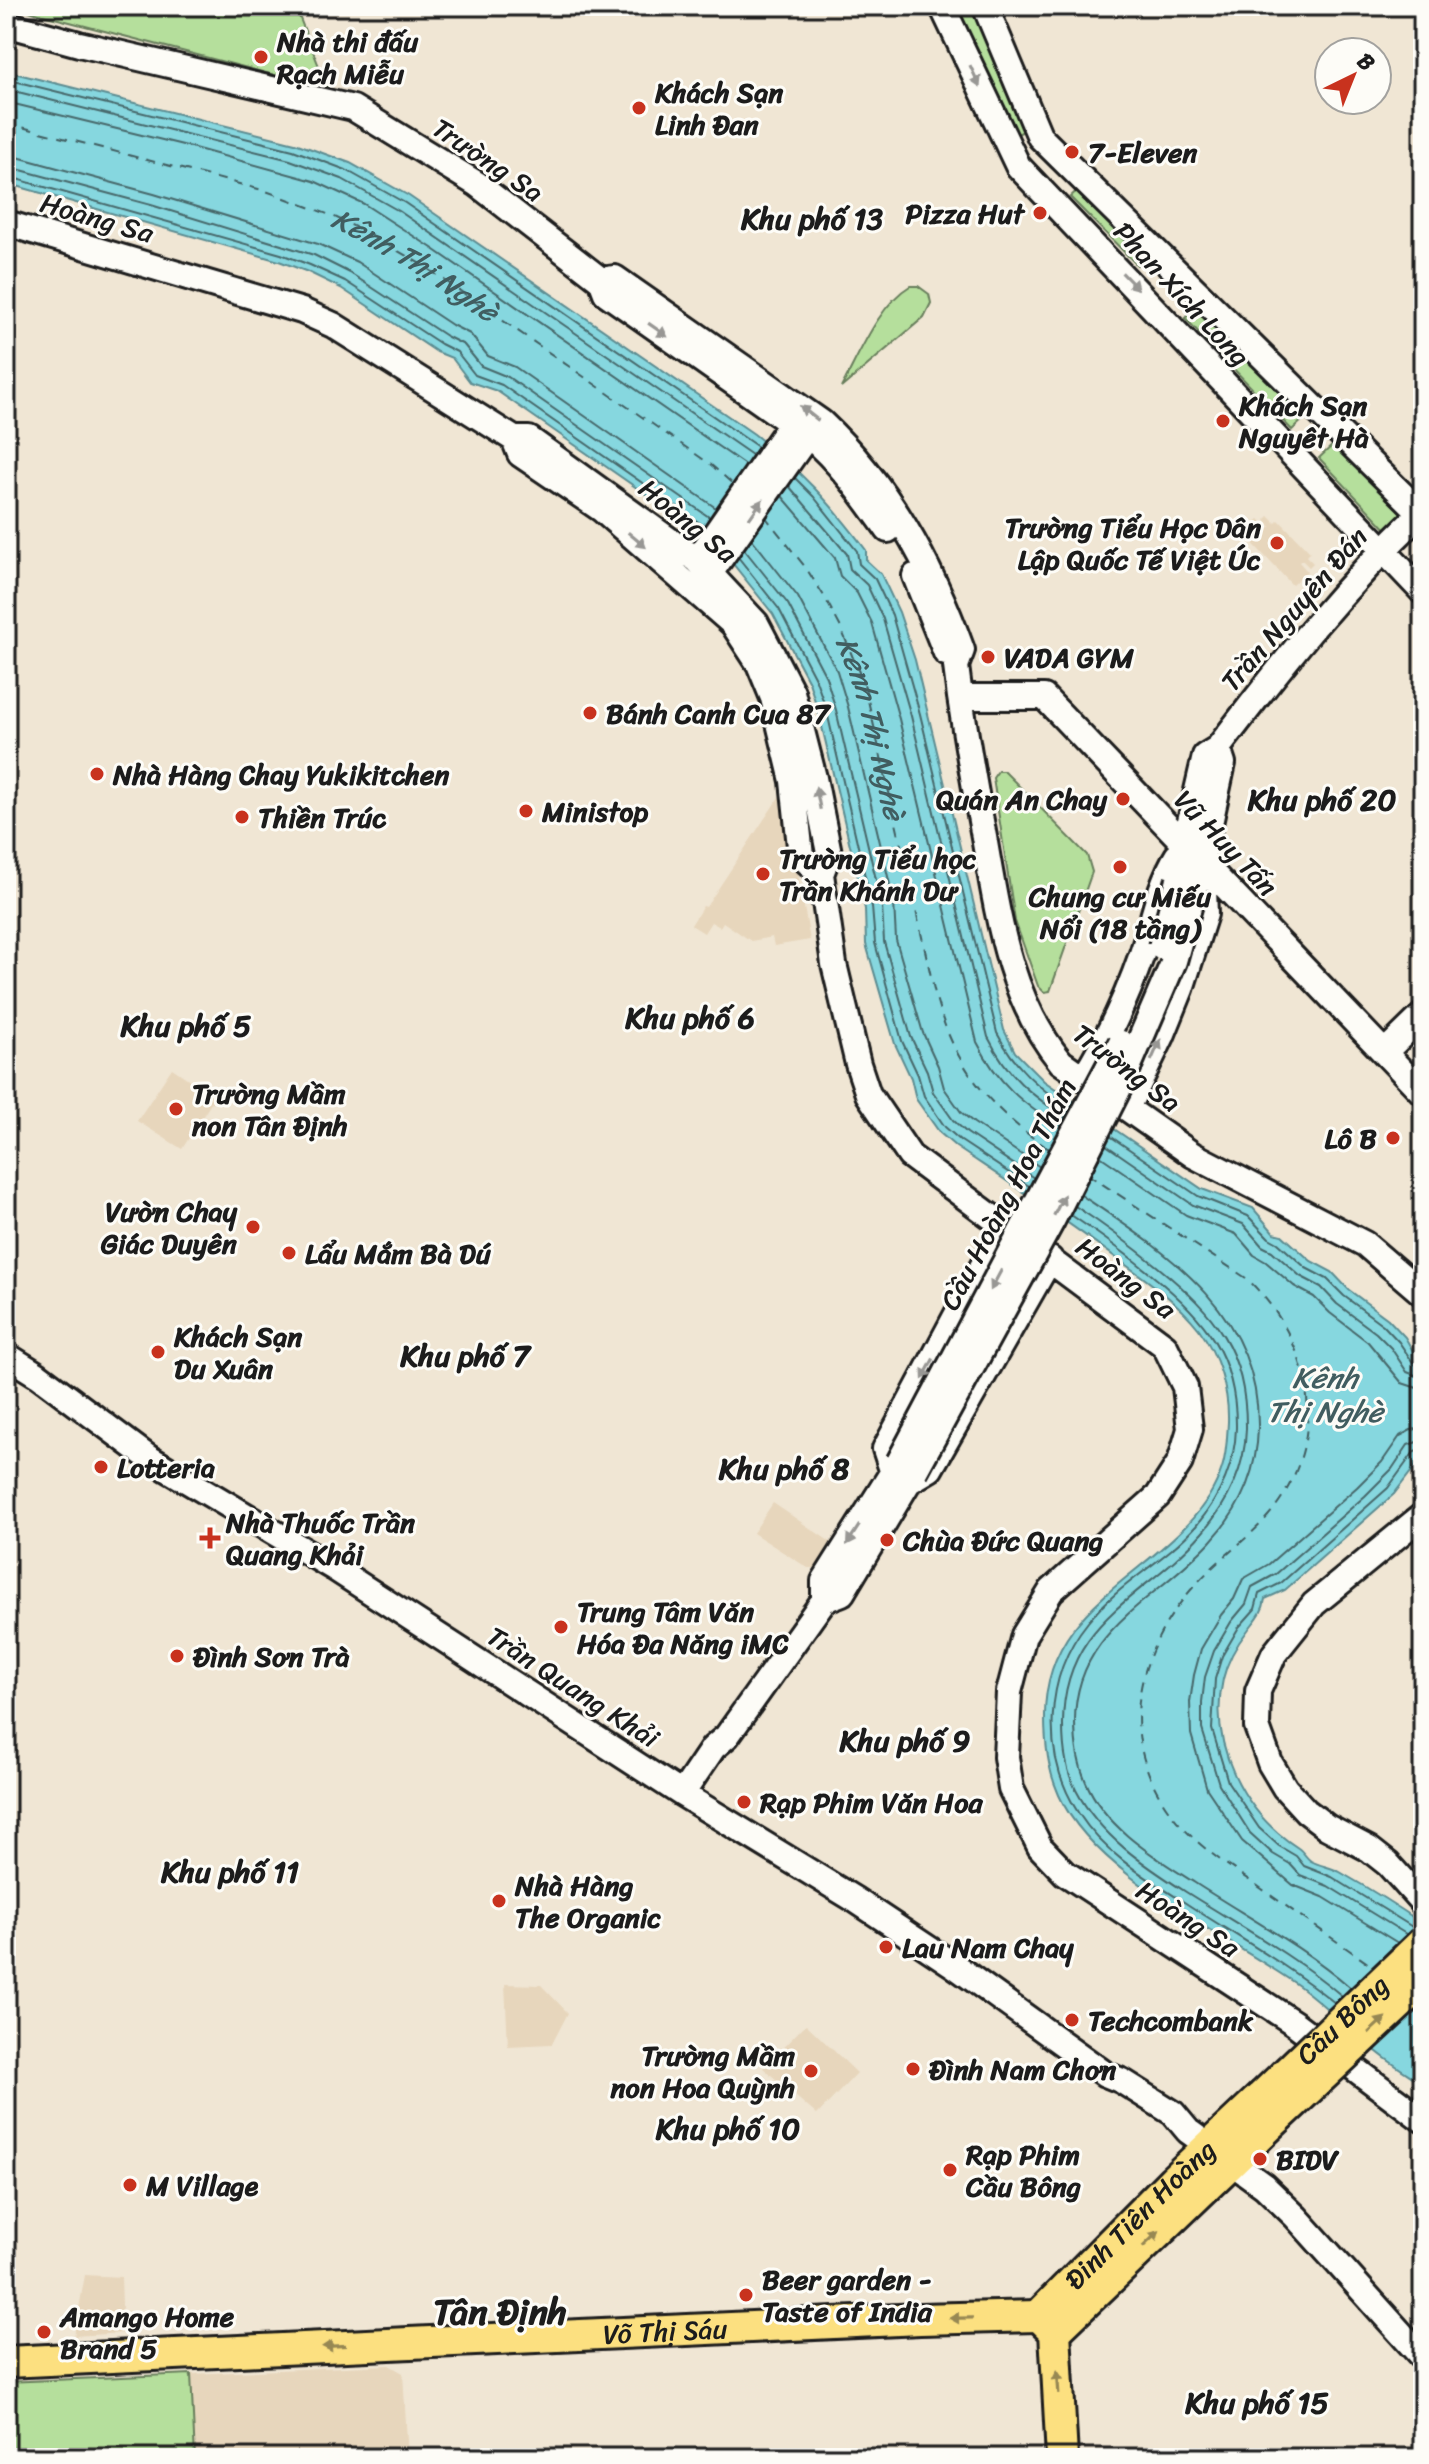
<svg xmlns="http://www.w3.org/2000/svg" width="1429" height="2464" viewBox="0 0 1429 2464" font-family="Sriracha,sans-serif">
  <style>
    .built { fill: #e7d6bc }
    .green { fill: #b5df9c; stroke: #687e5c; stroke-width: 2 }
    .water { fill: #86d7df; stroke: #5c8c91; stroke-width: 2 }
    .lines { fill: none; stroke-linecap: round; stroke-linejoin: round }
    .shore { stroke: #46676a; stroke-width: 2 }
    .ferry { stroke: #415d60; stroke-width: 2; stroke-dasharray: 10 8; stroke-linecap: butt }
    .tertiary-casing { stroke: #1c1c1c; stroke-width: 30 }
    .primary-casing { stroke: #1c1c1c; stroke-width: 36 }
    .tertiary { stroke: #fdfcf7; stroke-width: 24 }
    .primary { stroke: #fce080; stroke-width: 30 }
    .tertiary-bridge-casing { stroke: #1c1c1c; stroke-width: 30; stroke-linecap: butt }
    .primary-bridge-casing { stroke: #1c1c1c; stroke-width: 36; stroke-linecap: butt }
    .tertiary-bridge { stroke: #fdfcf7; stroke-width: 24 }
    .primary-bridge { stroke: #fce080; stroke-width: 30 }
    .oneway { fill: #989794 }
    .oneway2 { fill: #978853 }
    .poi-dot { fill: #c8321e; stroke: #fdfcf7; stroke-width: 3 }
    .labels { text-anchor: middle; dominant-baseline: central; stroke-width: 6; stroke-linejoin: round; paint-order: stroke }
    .poi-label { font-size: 28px; font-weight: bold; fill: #1c1c1c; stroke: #fdfcf7; text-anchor: start }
    .street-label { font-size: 28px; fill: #1c1c1c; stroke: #fdfcf7 }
    .neighbourhood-label { font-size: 30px; font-weight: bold; fill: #1c1c1c; stroke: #fdfcf7 }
    .water-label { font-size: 30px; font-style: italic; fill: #415d60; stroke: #fdfcf7 }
    .district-label { font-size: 36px; font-weight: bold; fill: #1c1c1c; stroke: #fdfcf7 }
  </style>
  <rect width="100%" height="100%" fill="#f0e6d4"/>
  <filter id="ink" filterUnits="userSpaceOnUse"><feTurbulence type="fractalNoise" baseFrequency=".0125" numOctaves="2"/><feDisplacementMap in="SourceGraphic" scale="16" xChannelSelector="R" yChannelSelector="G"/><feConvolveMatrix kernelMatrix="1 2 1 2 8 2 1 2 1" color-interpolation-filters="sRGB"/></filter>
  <g filter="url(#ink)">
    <path class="built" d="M1269,516l7,7 3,-3 31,32 -4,4 7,7 -4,4 -7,-7 -3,2 8,9 -15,14 -48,-51 15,-15 10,10 2,-2 -6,-7z
      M783,791l27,149 -36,6 -2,-9 -21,4 -28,-19 -3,5 -9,-5 -7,11 -13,-8 12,-19 3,1z
      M172,1068l43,29 -33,52 -45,-28z
      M773,1503l62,42 -13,23h-14l-55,-35z
      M505,1984l36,1 27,28 -16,31 -44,2z
      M806,2024l51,49 -40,42 -54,-47z
      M85,2275l36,2 2,56 -49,3z
      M389,2365l14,8 5,85h-213l-4,-84z"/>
    <path class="green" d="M13,6h282l33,83 -289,-75z
      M955,6h21l53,122 -17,9z
      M1083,185l67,68 -13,12 -67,-68z
      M910,286h8l11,8 2,9 -7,14 -83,71c17,-31 38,-84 69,-102z
      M1200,303l107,113 -15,14 -107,-112z
      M1335,443l71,75 -16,15 -71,-75z
      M998,771h6l83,84 5,17 -42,119 -6,1 -6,-6 -23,-65 -22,-143z
      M191,2374l4,84h-189v-76z"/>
    <path class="water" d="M6,71l289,72 55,20 59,33 345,238c48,38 76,68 112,116v10l15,14 18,38 16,48 84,349 5,21 11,22 29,29 158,108 51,19 21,25 8,2 29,26 21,11 17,18 39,29 17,18 18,32v82l-6,13 -23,30 -17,15 -92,81 -20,9c-2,14 -9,20 -17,31 -11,14 -21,32 -25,49 -15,66 21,134 75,169 5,3 8,10 13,13 9,5 20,6 29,11 28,16 56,33 83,52v160c-13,-9 -26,-17 -38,-26 -30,-22 -56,-50 -86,-72 -71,-50 -205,-111 -240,-191 -11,-24 -14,-51 -14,-77 -2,-131 144,-148 177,-250 5,-15 5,-31 6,-46 1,-33 -10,-67 -29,-93 -21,-27 -52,-49 -80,-69 -53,-40 -108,-76 -163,-113l-16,-14 -24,-34 -5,-21 -16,-34 -29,-100 -1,-35 -46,-195 -10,-32 -36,-68 -44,-55 -36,-32 -196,-136 -27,-9 -18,-24 -15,-6 -96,-64 -33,-16 -29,-11 -273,-78z"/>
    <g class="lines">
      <path class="shore" d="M6,79l287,71 53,20 59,33 353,244
        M6,89l284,71 52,19 57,32 353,244
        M6,102l181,44 127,35 50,23 68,44 313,217
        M6,154l148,40 164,50 39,18 95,63 18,9 18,22 27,11 201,141
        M6,166l145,39 163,50 36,18 96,63 18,9 17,21 27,11 201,140
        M6,176l275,78 29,11 35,16 96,63 16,8 18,23 27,10 202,141
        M795,478l19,19 43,54 2,13 16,15 17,36 28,99 77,319c18,35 41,54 73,76
        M789,486l58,68 3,15 17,16 16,34 28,97 77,321c20,40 42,57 78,81
        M782,496l53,62 5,18 17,17 15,30 27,96 78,323c21,42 45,61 83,86
        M752,539l46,58 39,74 11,36 46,195 2,38 27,93 15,33 6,22 17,24 13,11 66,44
        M744,549l44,55 38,73 10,33 46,195 2,37 27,95 16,34 6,21 20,28 14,13 67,45
        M738,557l41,52 37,71 11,32 45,195 3,36 27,98 16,34 6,21 21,31 16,14 68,45
        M1110,1136l88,60 50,20 21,22 9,5 28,25 21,11 17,17 39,29 16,17 15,22 9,3
        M1106,1145l87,60 50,19 19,22 10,5 28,25 21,11 16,17 39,29 15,15 16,24 16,6
        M1100,1156l86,59 50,19 18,21 12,7 28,24 20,11 16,16 38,29 34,41 21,7
        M1081,1195c86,58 179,116 177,233 -1,43 -18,82 -48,114 -54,59 -136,88 -135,181 0,20 3,41 11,59 20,47 69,75 109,101 52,34 109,64 156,105
        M1075,1206c29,19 56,39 83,61 57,47 89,84 88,162 -1,40 -18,74 -44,104 -58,66 -140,87 -139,193 0,21 3,45 13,64 24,46 68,75 110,102 52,33 109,64 156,104
        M1071,1215c28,19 56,39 82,61 52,42 84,81 83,152 -1,37 -16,69 -40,98 -32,36 -78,58 -108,96 -44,54 -47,134 -9,192 25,39 67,64 105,88 50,33 104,63 151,101
        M1414,1928l-82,-51 -28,-11 -8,-10 -17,-10 -20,-18 -31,-46 -16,-53 3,-50 7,-23 17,-29 16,-18 4,-15 22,-11 107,-95 26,-36 9,-2
        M1406,1934l-78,-48 -28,-11 -10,-11 -17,-10 -23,-21 -31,-49 -17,-55v-27l3,-25 9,-26 17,-29 15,-18 6,-17 24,-13 89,-78 27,-27 16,-24 15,-5
        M1398,1943l-75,-46 -30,-12 -51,-44 -35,-52 -16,-55 -1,-32 4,-27 7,-26 20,-34 13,-16 9,-20 26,-15 88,-77 25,-25 18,-26 11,-6 12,-2"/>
      <g class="ferry">
        <path id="s1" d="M6,123l260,68 67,25 32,16 59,34 286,198 24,21"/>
        <path id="s2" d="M764,515l42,53 18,28 16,30 25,61 70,307c19,73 55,116 117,157"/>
        <path d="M1087,1174l159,104c68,63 86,164 22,238 -21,24 -48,42 -70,66 -61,65 -84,153 -28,230 24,33 59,54 92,77 38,27 76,53 114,80"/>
      </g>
      <g class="tertiary-casing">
        <path id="tertiary" d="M942,6l76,160 405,426
          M985,6l55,131 383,378
          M6,24l73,20 274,64 124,76 124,96 5,13 202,142c33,28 55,60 80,95
          M6,223l296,88 31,14 181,114h15l168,121 59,63 36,69 22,86 15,75 -8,21 13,90 24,100 10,30 42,62 255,190 20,41 5,42 -10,33 -22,34 -107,95 -27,44 -15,57 -3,65 5,32 29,58 25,26 229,150 129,97
          M601,280l14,-2 206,144c67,63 110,142 141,228l-6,16 4,31c7,47 15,93 24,140 14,79 25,162 77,225l132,93 172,89 58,50
          M514,439l6,15 81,55 132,115 26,40 14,34 20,83 8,75 20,18
          M697,560l94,-136
          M711,572l97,-137
          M915,576l31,77
          M960,697h84l379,396
          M1200,870l23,-107 -5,-15
          M1179,879l6,-36 20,-87 13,-8c63,-83 127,-163 203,-235
          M1385,1052l38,-37
          M1083,1078c24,-38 44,-81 59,-124 11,-33 17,-69 35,-98
          M1127,1108l35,-72 19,-47 24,-75 -2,-48
          M6,1355l32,20 111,83 185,110 348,226 172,105 101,67 150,108 17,7 51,32 15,18 76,55 32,31 127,141
          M893,1473l-8,-24 119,-223
          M910,1481l20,-12 120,-210
          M1423,1515l-109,89 -40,50 -16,37 -1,36 13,36 15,25 21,23 21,16 42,22 19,15 35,39
          M824,1600v-19l75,-119
          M682,1794l31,-46 14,-12 97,-136 18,-7 73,-122"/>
      </g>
      <g class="primary-casing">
        <g id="primary">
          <path id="s3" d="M1038,2316l135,-136 88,-83"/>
          <path d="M1043,2320l12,12 7,126"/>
          <path d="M1055,2332l224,-215"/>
          <path id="s4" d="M6,2362l914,-43 118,-3"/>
        </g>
      </g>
      <use href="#tertiary" class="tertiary"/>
      <use href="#primary" class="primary"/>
      <g class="tertiary-bridge-casing">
        <path id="tertiary-bridge" d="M1161,947l18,-68
          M899,1462l222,-419
          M915,1471l137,-250 70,-139 52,-121 21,-75"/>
      </g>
      <g class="primary-bridge-casing">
        <g id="primary-bridge">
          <path id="s5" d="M1261,2097l162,-155"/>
          <path d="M1279,2117l144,-135"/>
        </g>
      </g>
      <use href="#tertiary-bridge" class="tertiary-bridge"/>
      <use href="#primary-bridge" class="primary-bridge"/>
    </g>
    <defs><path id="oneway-solid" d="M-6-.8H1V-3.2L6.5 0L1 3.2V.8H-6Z" transform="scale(2)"/></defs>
    <g class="oneway">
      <use href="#oneway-solid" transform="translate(975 76) rotate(65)"/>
      <use href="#oneway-solid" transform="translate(1130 281) rotate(46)"/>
      <use href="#oneway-solid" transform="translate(658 330) rotate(35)"/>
      <use href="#oneway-solid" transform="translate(809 413) rotate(-142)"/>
      <use href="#oneway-solid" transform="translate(756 509) rotate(-55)"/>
      <use href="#oneway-solid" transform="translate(637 540) rotate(40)"/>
      <use href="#oneway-solid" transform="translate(818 798) rotate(-101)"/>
      <use href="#oneway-solid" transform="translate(1156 1050) rotate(-66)"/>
      <use href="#oneway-solid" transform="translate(1059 1205) rotate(-64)"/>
      <use href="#oneway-solid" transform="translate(996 1280) rotate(118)"/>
      <use href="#oneway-solid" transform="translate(928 1369) rotate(118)"/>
      <use href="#oneway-solid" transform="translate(853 1535) rotate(123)"/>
    </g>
    <g class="oneway2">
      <use href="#oneway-solid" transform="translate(1377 2025) rotate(-43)"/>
      <use href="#oneway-solid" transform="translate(1151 2239) rotate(-44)"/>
      <use href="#oneway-solid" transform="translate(961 2318) rotate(179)"/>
      <use href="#oneway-solid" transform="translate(334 2346) rotate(177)"/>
      <use href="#oneway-solid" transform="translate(1058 2382) rotate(-94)"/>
    </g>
  </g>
  <g class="poi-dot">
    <circle cx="261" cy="57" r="8"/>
    <circle cx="639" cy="108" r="8"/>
    <circle cx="1072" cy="152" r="8"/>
    <circle cx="1040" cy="213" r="8"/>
    <circle cx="1223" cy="421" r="8"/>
    <circle cx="1277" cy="543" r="8"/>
    <circle cx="988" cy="657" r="8"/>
    <circle cx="590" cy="713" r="8"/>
    <circle cx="97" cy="774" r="8"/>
    <circle cx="1123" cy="799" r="8"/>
    <circle cx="526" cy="811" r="8"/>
    <circle cx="242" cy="817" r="8"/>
    <circle cx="1120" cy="867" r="8"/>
    <circle cx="763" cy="874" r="8"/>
    <circle cx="176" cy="1109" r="8"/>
    <circle cx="1393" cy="1138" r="8"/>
    <circle cx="253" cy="1227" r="8"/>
    <circle cx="289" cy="1253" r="8"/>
    <circle cx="158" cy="1352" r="8"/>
    <circle cx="101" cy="1467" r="8"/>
    <path d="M206 1526h8v8h8v8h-8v8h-8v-8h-8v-8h8z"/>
    <circle cx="887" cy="1540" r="8"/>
    <circle cx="561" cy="1627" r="8"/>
    <circle cx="177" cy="1656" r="8"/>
    <circle cx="744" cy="1802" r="8"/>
    <circle cx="499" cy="1901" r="8"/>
    <circle cx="886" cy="1947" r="8"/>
    <circle cx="1072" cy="2020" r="8"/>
    <circle cx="913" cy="2069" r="8"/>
    <circle cx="811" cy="2071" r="8"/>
    <circle cx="1260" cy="2159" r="8"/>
    <circle cx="950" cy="2170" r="8"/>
    <circle cx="130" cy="2185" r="8"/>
    <circle cx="746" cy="2295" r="8"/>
    <circle cx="44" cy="2332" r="8"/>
  </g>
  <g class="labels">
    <g class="poi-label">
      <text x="277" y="41">Nhà thi đấu<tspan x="277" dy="32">Rạch Miễu</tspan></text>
      <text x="655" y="92">Khách Sạn<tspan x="655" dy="32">Linh Đan</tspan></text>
      <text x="1088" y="152">7-Eleven</text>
      <text x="1024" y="213" text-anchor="end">Pizza Hut</text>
      <text x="1239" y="405">Khách Sạn<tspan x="1239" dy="32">Nguyêt Hà</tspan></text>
      <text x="1261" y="527" text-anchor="end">Trường Tiểu Học Dân<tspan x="1261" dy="32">Lập Quốc Tế Việt Úc</tspan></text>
      <text x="1004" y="657">VADA GYM</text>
      <text x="606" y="713">Bánh Canh Cua 87</text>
      <text x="113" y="774">Nhà Hàng Chay Yukikitchen</text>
      <text x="1107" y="799" text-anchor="end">Quán An Chay</text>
      <text x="542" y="811">Ministop</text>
      <text x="258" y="817">Thiền Trúc</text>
      <text x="779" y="858">Trường Tiểu học<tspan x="779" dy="32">Trần Khánh Dư</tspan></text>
      <text x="1120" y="896" text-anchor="middle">Chung cư Miếu<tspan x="1120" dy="32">Nổi (18 tầng)</tspan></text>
      <text x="192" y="1093">Trường Mầm<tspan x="192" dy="32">non Tân Định</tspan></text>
      <text x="1377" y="1138" text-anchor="end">Lô B</text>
      <text x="237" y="1211" text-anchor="end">Vườn Chay<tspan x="237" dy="32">Giác Duyên</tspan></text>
      <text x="305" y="1253">Lẩu Mắm Bà Dú</text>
      <text x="174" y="1336">Khách Sạn<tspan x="174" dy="32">Du Xuân</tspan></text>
      <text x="117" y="1467">Lotteria</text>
      <text x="226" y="1522">Nhà Thuốc Trần<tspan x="226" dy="32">Quang Khải</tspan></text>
      <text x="903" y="1540">Chùa Đức Quang</text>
      <text x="577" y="1611">Trung Tâm Văn<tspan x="577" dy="32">Hóa Đa Năng iMC</tspan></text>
      <text x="193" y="1656">Đình Sơn Trà</text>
      <text x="760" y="1802">Rạp Phim Văn Hoa</text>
      <text x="515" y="1885">Nhà Hàng<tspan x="515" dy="32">The Organic</tspan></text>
      <text x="902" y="1947">Lau Nam Chay</text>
      <text x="1088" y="2020">Techcombank</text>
      <text x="795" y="2055" text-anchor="end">Trường Mầm<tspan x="795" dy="32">non Hoa Quỳnh</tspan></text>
      <text x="929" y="2069">Đình Nam Chơn</text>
      <text x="966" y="2154">Rạp Phim<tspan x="966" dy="32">Cầu Bông</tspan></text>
      <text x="1276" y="2159">BIDV</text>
      <text x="146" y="2185">M Village</text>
      <text x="762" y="2279">Beer garden -<tspan x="762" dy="32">Taste of India</tspan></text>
      <text x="60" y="2316">Amango Home<tspan x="60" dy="32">Brand 5</tspan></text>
    </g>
    <g class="street-label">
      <text transform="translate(488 160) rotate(34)">Trường Sa</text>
      <text transform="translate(97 218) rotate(16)">Hoàng Sa</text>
      <text transform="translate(1182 294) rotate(47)">Phan Xích Long</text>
      <text transform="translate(688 521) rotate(39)">Hoàng Sa</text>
      <text transform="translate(1294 609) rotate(-49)">Trần Nguyên Đán</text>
      <text transform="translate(1226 843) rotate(46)">Vũ Huy Tấn</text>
      <text transform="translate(1127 1068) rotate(37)">Trường Sa</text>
      <text transform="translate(1008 1194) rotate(-62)">Cầu Hoàng Hoa Thám</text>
      <text transform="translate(1126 1278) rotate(37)">Hoàng Sa</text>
      <text transform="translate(573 1687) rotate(33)">Trần Quang Khải</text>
      <text transform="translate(1188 1919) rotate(33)">Hoàng Sa</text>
      <text stroke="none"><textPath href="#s5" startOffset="112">Cầu Bông</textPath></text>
      <text stroke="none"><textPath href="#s3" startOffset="144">Đinh Tiên Hoàng</textPath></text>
      <text stroke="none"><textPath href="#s4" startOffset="660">Võ Thị Sáu</textPath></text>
    </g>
    <g class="neighbourhood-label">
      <text x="812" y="219">Khu phố 13</text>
      <text x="1322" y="800">Khu phố 20</text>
      <text x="690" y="1018">Khu phố 6</text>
      <text x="186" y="1026">Khu phố 5</text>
      <text x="465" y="1356">Khu phố 7</text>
      <text x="784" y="1469">Khu phố 8</text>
      <text x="905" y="1741">Khu phố 9</text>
      <text x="230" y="1872">Khu phố 11</text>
      <text x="728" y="2129">Khu phố 10</text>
      <text x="1257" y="2403">Khu phố 15</text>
    </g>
    <g class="water-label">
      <text stroke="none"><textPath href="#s1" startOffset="436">Kênh Thị Nghè</textPath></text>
      <text stroke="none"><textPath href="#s2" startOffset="242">Kênh Thị Nghè</textPath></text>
      <text x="1325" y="1378">Kênh<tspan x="1325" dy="34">Thị Nghè</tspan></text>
    </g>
    <g class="district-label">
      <text x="500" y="2312">Tân Định</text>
    </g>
  </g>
  <rect width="1429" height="2464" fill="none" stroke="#fdfcf7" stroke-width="32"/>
  <rect x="16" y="16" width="1397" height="2432" fill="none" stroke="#1c1c1c" stroke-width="3" filter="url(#ink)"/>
  <g transform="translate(1353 76) rotate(43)"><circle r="38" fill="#fdfcf7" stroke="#a3a29f" stroke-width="2"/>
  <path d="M0-6L14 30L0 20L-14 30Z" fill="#c8321e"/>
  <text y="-12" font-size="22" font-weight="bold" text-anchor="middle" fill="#1c1c1c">B</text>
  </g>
</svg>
